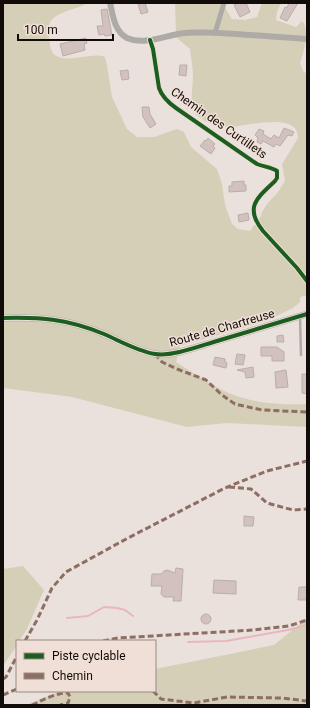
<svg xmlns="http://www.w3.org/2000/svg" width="310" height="708" viewBox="0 0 310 708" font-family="Roboto,sans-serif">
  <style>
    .green { fill: #d6cfb7 }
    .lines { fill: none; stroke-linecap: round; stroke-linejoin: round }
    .stream { stroke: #e7b6bf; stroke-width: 2 }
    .building { fill: #d2c1bd; stroke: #b6afac }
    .service { stroke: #aeaaa6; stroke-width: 2.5 }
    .minor { stroke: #aeaaa6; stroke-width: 5 }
    .tertiary { stroke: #aeaaa6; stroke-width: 6 }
    .secondary { stroke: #aeaaa6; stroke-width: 7 }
    .quiet { stroke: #8d6e63; stroke-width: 3; stroke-dasharray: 6 3; stroke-linecap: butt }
    .cycleway-casing { stroke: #f0dfd6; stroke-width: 6 }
    .cycleway { stroke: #1b5e20; stroke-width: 4 }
    .labels { text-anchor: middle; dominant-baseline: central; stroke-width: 3; stroke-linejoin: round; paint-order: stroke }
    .street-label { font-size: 12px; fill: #110c09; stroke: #f0dfd6 }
  </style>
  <rect width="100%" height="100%" fill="#eae1dc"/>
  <path class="green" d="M3,3h85c-18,10 -45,8 -39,35 1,5 1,11 4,15 10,13 39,-2 52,4l2,8 5,32 15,32 10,8h17l23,-8 7,3 7,15 26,22 5,15 3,21 7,19 6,5 12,2 11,-15 1,-4 5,-8 11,-12 7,-11 -3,-17 16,-26c1,-27 -51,-12 -67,-11 -10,0 -29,-5 -36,-14 -6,-10 -2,-25 -2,-37 0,-9 -2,-18 -3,-27l-12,-10 -2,-4 -1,-32h47l10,16 13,1 12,-3 5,-14h19l-4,9 -1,8 20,7 6,-6c8,7 2,32 -2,42l3,8 4,3v222h-4l-3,2v4l-7,6 -27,13 -86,25 -4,16c16,10 32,21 48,29 25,12 56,14 83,13v23l-80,-4 -40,4 -115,-30 -69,-9z
    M23,566l21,24 -17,39 -8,12h-2v4l-14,21v-97z
    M306,619h1v86h-281l35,-14h94v-22l119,-24z"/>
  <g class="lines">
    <path class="stream" d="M67,618l21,-2 16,-9 13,1 8,2 8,6
      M188,642l38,-1 62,-11 19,-5"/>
  </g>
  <path class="building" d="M141,3h4l3,9 -7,2 -3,-10z
    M239,3h7l4,9 -10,5 -6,-12z
    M289,3h9l-11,18 -7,-3 5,-11 2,1z
    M107,9l5,26 -7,1 -1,-2 -5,1 -2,-9h6l-2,-16z
    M86,38l1,5 -3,1 1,6 -22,6 -3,-12z
    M180,65h7l-1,11 -7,-1z
    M128,70l1,9 -7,1 -2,-9z
    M142,107h7l1,7 6,10 -6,4 -7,-11z
    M284,128l10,4 -2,4 -4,-1 -8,11 -4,-2 -2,3 -11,-6 -2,3 -4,-2 1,-4 -3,-3 4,-6 5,2 -1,3 8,5 3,-4 5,3z
    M208,138l7,6 -2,2 2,2 -4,6 -11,-8 5,-6 1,1z
    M244,181v4h2v6l-17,1v-6h3v-4z
    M248,213l1,7 -10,2 -1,-7z
    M283,335l1,7h-7v-6z
    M261,347h16l7,5v9h-12v-5h-11z
    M237,354l8,1 -2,10 -8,-1z
    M215,357l10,2v3l2,1 -1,5 -13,-3z
    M253,367l1,10 -8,1 -1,-6 -8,-2z
    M286,370l2,17 -12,1 -1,-16z
    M302,374h5v20l-5,-1z
    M244,516l10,1 -1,9h-9z
    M176,568l7,1 -2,32h-8l1,-4h-10l-3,-3 1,-8h-11l1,-12h9l3,-3 3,-1 8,3z
    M214,580l22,1v13l-23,-1z
    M299,587h8v13h-9z
    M201 619a5 5 0 1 1 10 0a5 5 0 1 1-10 0Z"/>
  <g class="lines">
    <path class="service" d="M300,317l1,38"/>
    <path class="minor" d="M215,33l9,-30
      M150,40l3,9 6,39c3,9 10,15 17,20l81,56c7,3 14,3 20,7v7l-2,3c-18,17 -31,26 -12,50l34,37 10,13"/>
    <path class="tertiary" d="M110,3c3,12 4,28 17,35 16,7 35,-1 51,-4 19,-3 39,-1 58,0 24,2 47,3 71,5"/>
    <path class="secondary" d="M3,318c38,-1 65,1 101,16 16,7 33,17 51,20 16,3 45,-8 62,-13 30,-9 60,-18 90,-27"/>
    <path class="quiet" d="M155,354l7,8 15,7 29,11 16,15 13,9 27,6 45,2
      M229,487l22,2 16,14 26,7 14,-1
      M25,641l12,-21 15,-32 14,-16 62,-34 97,-50 42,-17 40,-10
      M103,641l15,-3 135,-8 36,-4 18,-6
      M3,679l3,-2 11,-21
      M153,691l8,8 33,4 33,-6 54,1 26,3
      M3,695l14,-6
      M32,705c11,-5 23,-12 36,-12l2,4 -2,6 -8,2"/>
    <g class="cycleway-casing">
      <path id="cycleway" d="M150,40l3,9 6,39c3,9 10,15 17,20l81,56c7,3 14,3 20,7v7l-2,3c-18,17 -31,26 -12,50l34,37 10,13
        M3,318c38,-1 65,1 101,16 16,7 33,17 51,20 16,3 45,-8 62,-13 30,-9 60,-18 90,-27"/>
    </g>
    <use href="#cycleway" class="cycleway"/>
  </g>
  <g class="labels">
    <g class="street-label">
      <text transform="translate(219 123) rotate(35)">Chemin des Curtillets</text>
      <text transform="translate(222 328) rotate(-16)">Route de Chartreuse</text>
    </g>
  </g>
  <rect width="310" height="708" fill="none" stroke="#110c09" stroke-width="8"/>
  <rect x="16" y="640" width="140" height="52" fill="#f0dfd6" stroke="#978b84"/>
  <rect x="24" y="653" width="20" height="6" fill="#1b5e20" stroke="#978b84"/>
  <text x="52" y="660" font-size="12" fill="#110c09">Piste cyclable</text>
  <rect x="24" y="673" width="20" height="6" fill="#8d6e63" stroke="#978b84"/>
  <text x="52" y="680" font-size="12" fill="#110c09">Chemin</text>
  <path d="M18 34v6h95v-6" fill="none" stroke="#110c09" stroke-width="2"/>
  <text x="24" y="34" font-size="12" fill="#110c09" stroke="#f0dfd6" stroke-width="3" paint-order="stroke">100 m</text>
</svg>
